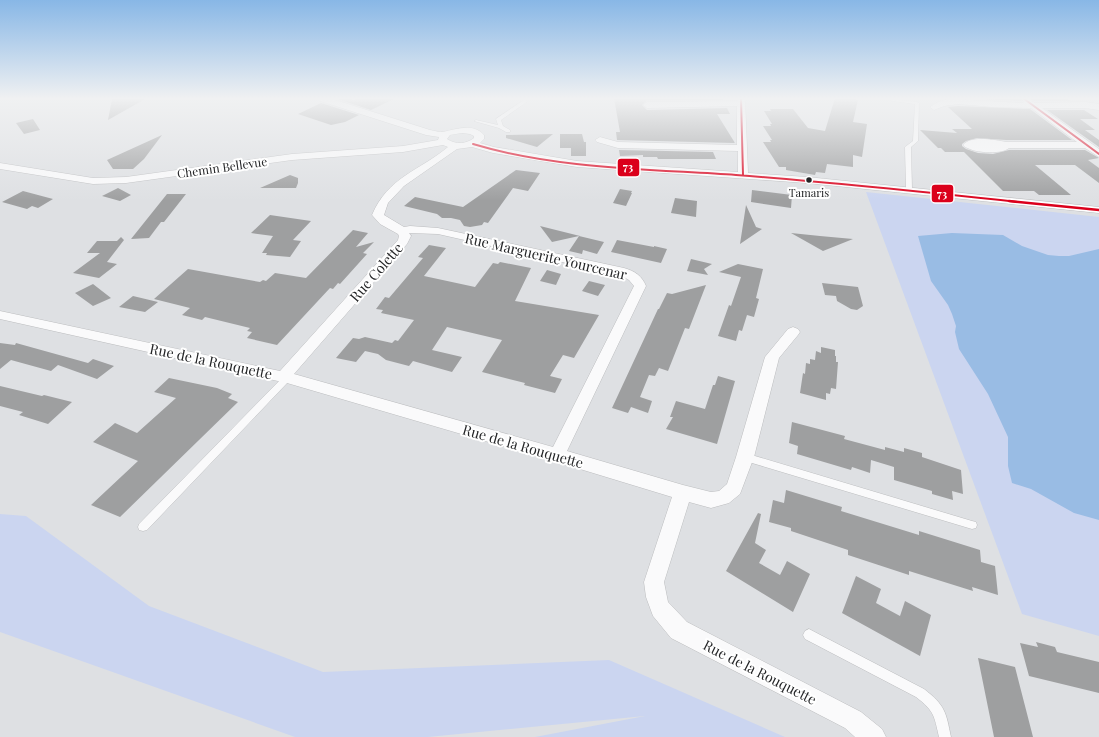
<svg xmlns="http://www.w3.org/2000/svg" width="1099" height="737" viewBox="0 0 1099 737" font-family="'Playfair Display',serif">
  <style>
    .green { fill: #cbd5f0 }
    .water { fill: #99bce4 }
    .building { fill: #9e9fa0 }
    .lines { fill: none; stroke-linecap: round; stroke-linejoin: round }
    .lane-casing { stroke: #bcbdbf; stroke-width: 1 }
    .street-casing { stroke: #bcbdbf; stroke-width: 1 }
    .lane { fill: #fafafb; fill-rule: evenodd }
    .street { fill: #fafafb; fill-rule: evenodd }
    .bus-1-far1-casing { stroke: #fff; stroke-width: 4 }
    .bus-1-casing { stroke: #fff; stroke-width: 5 }
    .bus-1-far1 { stroke: #db001b; stroke-width: 2 }
    .bus-1 { stroke: #db001b; stroke-width: 2.5 }
    .bus-dot { fill: #242527; stroke: #fff; stroke-width: 1.5 }
    .labels { text-anchor: middle; dominant-baseline: central; stroke-width: 4; stroke-linejoin: round; paint-order: stroke }
    .far-bus-label { font-size: 11px; fill: #242527; stroke: #fff }
    .far-street-label { font-size: 12px; fill: #242527; stroke: #fff }
    .street-label { font-size: 14px; fill: #242527; stroke: #fff }
    .line-badge { stroke: #fff; stroke-width: 1.5 }
    .badge-label { font-size: 11px; text-anchor: middle; font-weight: bold; fill: #fff }
  </style>
  <rect width="100%" height="100%" fill="#dee0e3"/>
  <path class="green" d="M866,192l233,25v419l-77,-22z
    M0,514l26,2 123,90 174,66 286,-12 176,77h-250l110,-21 -217,21h-133l-295,-105z"/>
  <path class="water" d="M952,233l51,2 19,11 26,9 11,1h10l30,-7v271l-25,-7 -43,-24 -19,-6 -4,-17v-29l-20,-43 -29,-45 -4,-17 1,-6 -4,-12 -4,-9 -17,-24 -13,-45z"/>
  <path class="building" d="M123,98h24l-39,22 4,-21z
    M334,98h12l8,2 5,-2h37l-25,12z
    M614,98h108l1,2h-76l-5,5 5,5 80,-2 3,6h-13l18,29 -118,-3 -1,-8h4z
    M835,98h21v2h2l-5,22 14,2 -5,33 -9,-2v12l-26,-3 -2,9 -9,-1 -1,3 -29,-5v-3h-7l-16,-25h8l-1,-2h2l-9,-14h8l-1,-2h2l-8,-13h7l-1,-2h23l15,19 17,3z
    M959,98h107l4,3h-35l-6,-2 -7,2z
    M321,103l38,12 -14,7 -14,3 -33,-11z
    M958,106l72,3 42,31h-66l-29,-2 -11,3 -4,3v2l4,3 12,4 15,1 16,-4h76l14,8 -11,2 11,8v15l-24,-18h-40l36,30h-32l-5,-4h-31l-39,-39h-19l-4,-4h-3l-18,-18 37,3 -5,-4h20l-24,-22z
    M1047,110h37l14,9h-18l15,11h-10l14,10v7z
    M33,119l7,11 -16,4 -8,-11z
    M553,134l-16,13 -31,-9v-3z
    M560,134h22l2,8h2v14h-15v-8h-11z
    M162,135l-18,24 -11,10h-20l-6,-9z
    M619,150l94,2 3,7h-58l-1,-2h-14v-2l-23,1z
    M516,170l24,3 -12,18 -15,-3 -25,35 -4,-1 -2,3 -12,2 -6,-1 -4,-6 -9,-2h-9l-5,-4 -33,-8 11,-9 48,10z
    M290,175l8,3v5l-2,5h-36z
    M118,188l13,7 -11,6 -18,-5z
    M620,189l12,2 -1,2h1l-6,13 -13,-3z
    M752,190l40,5 -1,13 -40,-6z
    M23,191l30,8 -15,9 -6,-2 -5,3 -25,-7z
    M167,194h19l-22,28h-3l-12,16 -18,1z
    M675,198l22,3 -1,16 -25,-4z
    M746,205l10,22 6,2 -22,15z
    M270,215l41,6 -18,19 8,1 -11,16 -24,-2 1,-2h-5l11,-17 -22,-3z
    M540,226l40,10h-1l25,6 -7,12 -14,-4 -1,4 -13,-3 10,-15 -27,6z
    M353,230l15,3 -12,14 18,-5 -11,11 4,1 -27,30 -2,-1 -5,6 -3,-1 -53,57 -30,-7 5,-6 -5,-1 3,-3 -45,-11 -3,3 -20,-5 8,-7 -36,-9 34,-30 72,13 3,-2 3,1 9,-8 31,5z
    M791,233l29,3 33,3 -30,12z
    M121,237l3,3 -17,22 10,2 -18,14 -26,-5 27,-20h-13l10,-12h20z
    M617,240l37,7v-1l13,3 -6,14 -50,-11z
    M429,245l17,3 -22,28 51,11 18,-24 5,1 2,-2 31,6 -16,33 84,14 -25,43 -11,-3 -13,21 12,3 -7,14 -31,-8 1,-2 -43,-11 20,-32 -55,-13 -15,23 30,7 -10,15 -39,-11 -4,5 -23,-6 -8,-6 -13,-3 -9,11 -20,-4 17,-20 6,1 6,-2 27,6 3,-3 3,1 16,-21 -33,-7 2,-3 -7,-1 9,-12 4,1 34,-40 -5,-1z
    M691,259l21,5 -8,5 4,6 -21,-4z
    M738,264l25,5 -7,29 3,1 -5,18 -7,-2 -5,16 -3,-1 -3,11 -18,-5 11,-31 2,1 10,-29 -22,-5z
    M547,270l14,4 -5,11 -16,-4z
    M589,281l16,4 -7,11 -16,-5z
    M822,283l36,4 5,19 -6,4 -6,-1 -14,-8 -1,-5 -11,-1z
    M93,284l18,14 -18,8 -18,-13z
    M706,285l-17,44 -4,-1 -17,43 -9,-3 -4,8 -6,-1 -9,22 12,4 -4,12 -17,-6 -3,6 -16,-5 46,-99h1l8,-16 5,1z
    M133,296l25,6 -13,10 -26,-5z
    M0,343l15,2 1,-2 72,20 5,-4 21,7 -17,13 -39,-14 -7,6 -40,-11 -11,9z
    M821,347l14,3v6h1v6h2l-2,27 -5,-1 -1,6 -4,-1v7l-26,-7 3,-20 2,1 1,-11 4,1v-5l5,1 1,-9 5,2z
    M718,376l17,5 -18,63 -51,-15 7,-12h-3l6,-16 29,8 8,-24h2z
    M169,378l48,10 15,6 -4,4 10,4 -118,115 -29,-12 47,-44 -45,-19 22,-19 22,10 39,-35 -22,-6z
    M0,386l42,10 2,-1 28,7 -24,22 -29,-9 4,-3 -23,-6z
    M792,422l53,14 -1,3 41,11v-3l19,5v-4l18,5v4l39,13 2,24 -11,-3 1,9 -21,-6v-3l-38,-11v-13l-23,-7 -1,13 -18,-6 -1,3 -54,-16 1,-8 -9,-3z
    M786,490l56,17 -1,4 78,24v-4l61,19 1,12 14,4 3,29 -26,-8 1,4 -64,-20v4l-61,-20v-5l-57,-19v-3l-22,-6 4,-22 11,3z
    M758,513l3,1 -6,29 11,7 -7,13 21,12 7,-14 23,13 -17,38 -67,-41z
    M856,576l25,13 -5,14 24,13 5,-15 26,14 -11,41 -78,-43z
    M1036,642l19,5 2,5 42,10v31l-70,-17 -9,-33 18,4z
    M978,658l37,9 18,70h-39z"/>
  <g class="lines">
    <g class="lane-casing">
      <path id="lane" d="M891,99l26,3 2,1 -1,38 -7,6 1,43 -3,2 -3,-2 -1,-43 8,-6 2,-37 -22,-3 -2,-1z
        M524,100l4,1 -27,19 2,6 7,4v2h-4l-7,-4 -25,-7 2,-1 22,5 -2,-6z
        M287,375l3,1 1,2 -1,2 -143,150 -4,1 -4,-1 -1,-3 1,-3 145,-148z
        M745,453l227,68 4,1 1,3 -1,3 -4,1 -230,-69 -2,-3 2,-3z
        M809,629l115,60c21,16 22,23 27,48h-12c-5,-22 -5,-26 -23,-40l-111,-58 -2,-4 2,-4z"/>
    </g>
    <g class="street-casing">
      <path id="street" d="M316,98h13l101,32c4,1 10,2 13,2 14,-3 30,-9 41,3v4l-4,4 14,4 83,14 161,11v-21l-120,-3 -21,-6 -2,-2 5,-3 18,5 119,3v-39l-90,2 -4,-3 4,-3 90,-1v-3h8l3,75 59,4 292,30v6l-292,-30 -230,-16 -84,-14 -21,-6 -15,2 -53,37 -16,17 -4,12 20,12 6,-1 28,2 186,40c11,3 18,8 22,18l-79,165 116,34 28,7 8,-1 8,-7 9,-27 29,-100 23,-28 5,-2 5,2 2,3 -2,3 -19,23 -25,99 -14,37 -11,9 -18,5 -22,-6 -25,80 4,20 19,20 174,90 21,17 4,8h-31l-10,-9 -174,-90 -18,-22 -7,-19 -2,-15 28,-85 -115,-35 -270,-79 -287,-64v-8l280,60 118,-131 1,-4 -1,-2 -18,-10 -8,-9c16,-38 47,-44 76,-68l-5,-2 -40,7 -111,8 -166,23 -33,1 -93,-15v-6l93,15 33,-1 166,-23 111,-8 35,-6 1,-3 -13,-2 -109,-35zM462,133l8,1 4,2v2c-8,6 -18,7 -27,1l3,-4zM409,233l29,1 182,41 9,5 5,6 -81,161 -259,-73 113,-130 4,-8z
        M949,99l73,4 8,-3 5,3 50,-1 14,2v6l-14,-2h-43l57,41v8l-14,-9h-76c-8,7 -39,5 -46,-3 8,-10 32,-5 43,-3h71l-46,-34 -38,-1 -35,-3 -14,2 -10,4 -4,-3 8,-5z"/>
    </g>
    <use href="#lane" class="lane"/>
    <use href="#street" class="street"/>
    <g class="bus-1-far1-casing">
      <path id="bus-1-far1" d="M741,98l2,77
        M1023,98l76,56
        M473,144c83,25 177,25 263,31 95,7 189,17 283,27"/>
    </g>
    <g class="bus-1-casing">
      <path id="bus-1" d="M1009,201l90,9"/>
    </g>
    <use href="#bus-1-far1" class="bus-1-far1"/>
    <use href="#bus-1" class="bus-1"/>
  </g>
  <linearGradient id="sky" x2="0" y2="1"><stop stop-color="#88b7e6"/><stop offset="0.49" stop-color="#f0f1f2"/><stop offset="1" stop-color="#f0f1f2" stop-opacity="0"/></linearGradient>
  <rect width="1099" height="201" fill="url(#sky)"/>
  <circle class="bus-dot" cx="809" cy="180" r="3.5"/>
  <g class="labels">
    <g class="far-bus-label">
      <text x="809" y="192">Tamaris</text>
    </g>
    <g class="far-street-label">
      <text transform="translate(222 167) rotate(-8)">Chemin Bellevue</text>
    </g>
    <g class="street-label">
      <text transform="translate(546 256) rotate(13)">Rue Marguerite Yourcenar</text>
      <text transform="translate(376 272) rotate(-49)">Rue Colette</text>
      <text transform="translate(211 361) rotate(12)">Rue de la Rouquette</text>
      <text transform="translate(523 446) rotate(16)">Rue de la Rouquette</text>
      <text transform="translate(760 672) rotate(27)">Rue de la Rouquette</text>
    </g>
  </g>
  <g class="line-badge">
    <rect x="617" y="158" width="23" height="19" rx="4" fill="#db001b"/>
    <rect x="931" y="184" width="23" height="19" rx="4" fill="#db001b"/>
  </g>
  <g class="badge-label">
    <text x="628" y="171">73</text>
    <text x="942" y="198">73</text>
  </g>
</svg>
